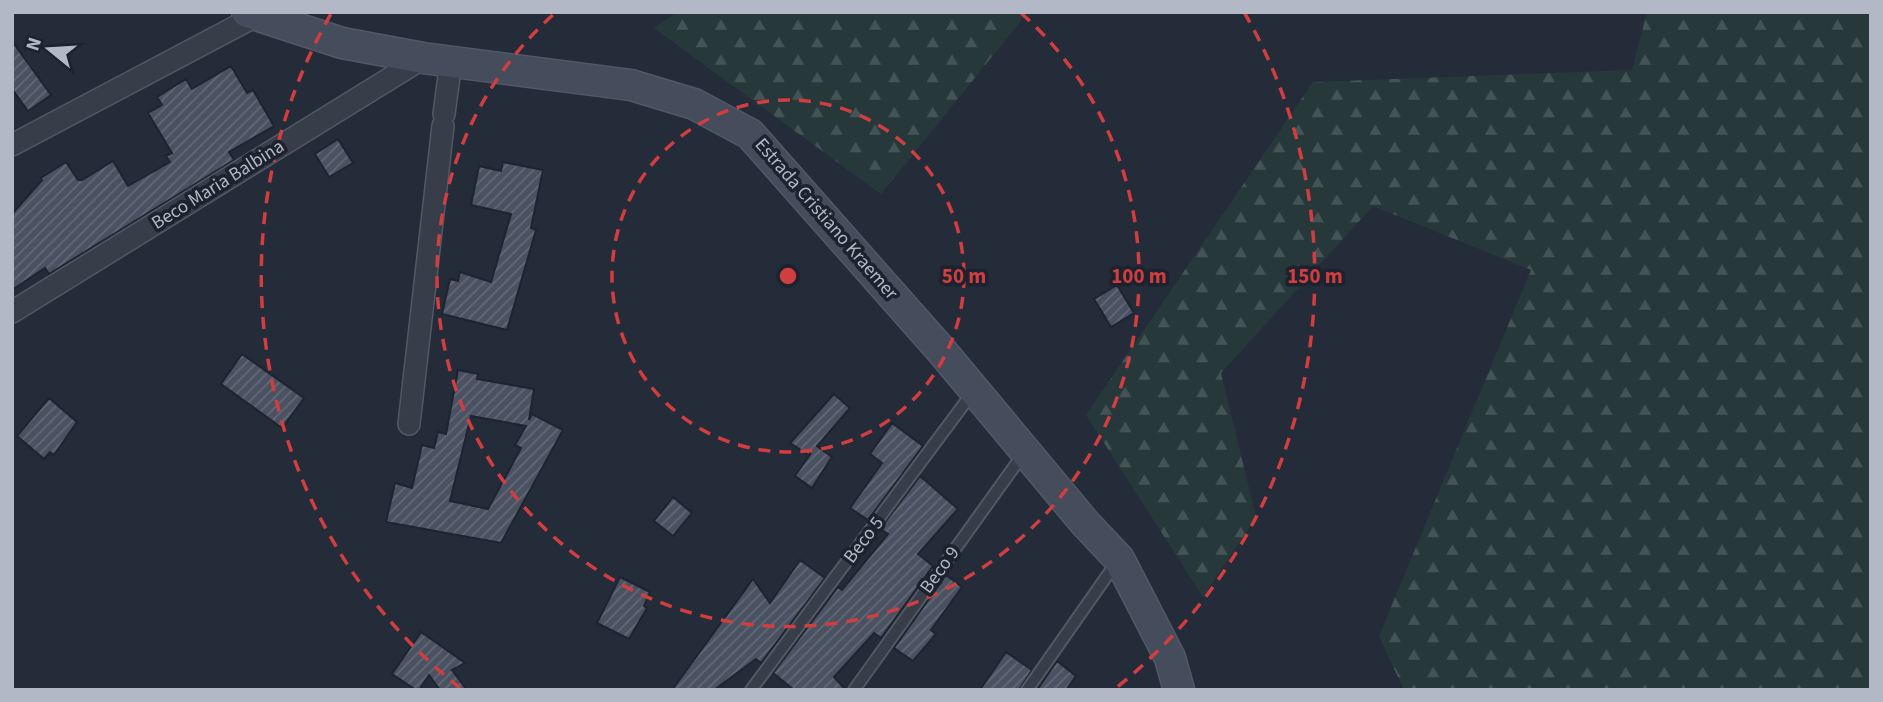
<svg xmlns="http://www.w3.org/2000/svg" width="1883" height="702" viewBox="0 0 1883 702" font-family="'Source Sans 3',sans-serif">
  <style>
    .forest { fill: url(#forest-firs) }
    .building { fill: url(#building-hatch); stroke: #1e2430; stroke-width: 2; fill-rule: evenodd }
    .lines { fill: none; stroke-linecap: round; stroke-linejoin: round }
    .lane-casing { stroke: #525864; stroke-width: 14 }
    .street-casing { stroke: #525864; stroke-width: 24 }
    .secondary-casing { stroke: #525864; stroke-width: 33 }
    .lane { stroke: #373d49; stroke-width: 10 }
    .street { stroke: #373d49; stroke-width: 21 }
    .secondary { stroke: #454c5c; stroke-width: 30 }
    .ring { fill: none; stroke: #d13e40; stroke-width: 3.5; stroke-dasharray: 12 9 }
    .labels { text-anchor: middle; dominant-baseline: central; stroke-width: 7; stroke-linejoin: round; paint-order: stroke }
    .street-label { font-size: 19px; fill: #b2b8c5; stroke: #1c222e }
    .centre { fill: #d13e40; stroke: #1c222e; stroke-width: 3.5 }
    .ring-label { font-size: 21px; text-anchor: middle; font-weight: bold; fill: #d13e40; stroke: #1c222e; stroke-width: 7; stroke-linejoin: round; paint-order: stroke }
  </style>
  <defs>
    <pattern id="forest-firs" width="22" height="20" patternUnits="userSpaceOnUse" patternTransform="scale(1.75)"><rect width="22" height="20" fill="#27383b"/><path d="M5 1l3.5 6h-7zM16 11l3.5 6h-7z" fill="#445356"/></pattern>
    <pattern id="building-hatch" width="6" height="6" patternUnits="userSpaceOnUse" patternTransform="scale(1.75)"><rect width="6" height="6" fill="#4a5161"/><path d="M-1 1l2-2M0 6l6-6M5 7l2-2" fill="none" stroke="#626876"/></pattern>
  </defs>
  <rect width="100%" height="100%" fill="#242b39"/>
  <path class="forest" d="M677,12h351l-147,182 -227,-166z
    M1647,12h224v678h-467l-25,-54 152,-366 -158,-64 -152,167 35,144 -53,80 -117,-182 227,-333 319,-12z"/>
  <path class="building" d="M12,41l39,54 -23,16 -16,-22z
    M231,66l16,27 6,-3 21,36 -45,26 5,8 -185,114 -4,-6 -33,22v-76l30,-34 -1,-2 25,-16 12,18h4l31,-19 15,25 42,-24 -4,-6 6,-3 -24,-40 14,-8 -5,-8 29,-18 6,10z
    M338,139l15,24 -24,14 -14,-23z
    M503,162l40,8 -12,58 5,2 -29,100 -65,-16 8,-35 8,2 2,-9 31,10 20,-68 -40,-9 8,-39 22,5z
    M1117,285l17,28 -23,14 -17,-28z
    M242,354l62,44 -22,30 -61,-44z
    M458,370l20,4 -1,5 57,10 -5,31 3,-6 31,16 -62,113 -115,-21 9,-39 17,5 10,-43 12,3 4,-16 8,2zM471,416l55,10 -11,19 6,3 -33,61 -38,-8z
    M834,394l16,14 -33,38 15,11 -20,31 -17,-12 16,-23 -2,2 -19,-12z
    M49,398l28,24 -23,33 -4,-3 -6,7 -27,-23z
    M892,423l31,23 -55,74 -18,-12 32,-45 -12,-9z
    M920,476l38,33 -40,45 15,12 -52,72 -7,-5 -40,44 12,13h-52l-21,-17 65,-86 4,3 46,-56 -8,-5z
    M673,497l19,16 -19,23 -19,-15z
    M800,560l25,18 -64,85 -5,-4 -42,31h-42l81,-111 17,24z
    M946,575l16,12 -31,43 5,4 -23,27 -19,-13z
    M620,577l30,15 -6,14 3,2 -18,31 -32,-16z
    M421,632l44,31 -13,7 15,20h-27l-11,-15 -10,15h-3l-24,-16z
    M1006,652l26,18 -13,20h-39z
    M1057,661l19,15 -10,14h-29z"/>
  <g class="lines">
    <g class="lane-casing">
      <path id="lane" d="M751,690l222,-298
        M854,690l170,-237
        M1027,690l89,-127"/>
    </g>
    <g class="street-casing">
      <path id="street" d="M444,114l7,-53
        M12,145l242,-128
        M12,312l411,-254
        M409,424l34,-298"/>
    </g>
    <g class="secondary-casing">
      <path id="secondary" d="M247,12l95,31 81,15 208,27 63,19 56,30 190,215 145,174 34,36 51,99 9,32"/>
    </g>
    <use href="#lane" class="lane"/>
    <use href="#street" class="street"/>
    <use href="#secondary" class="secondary"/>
  </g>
  <g class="ring">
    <circle cx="788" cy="276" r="176"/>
    <path d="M1021 13A351 351 0 1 1 555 13"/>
    <path d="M460 688A527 527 0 0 1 332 12M1244 12A527 527 0 0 1 1116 688"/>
  </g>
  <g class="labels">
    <g class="street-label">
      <text transform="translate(218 185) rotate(-32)">Beco Maria Balbina</text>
      <text transform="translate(826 219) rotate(49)">Estrada Cristiano Kraemer</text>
      <text transform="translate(864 540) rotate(-53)">Beco 5</text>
      <text transform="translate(940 570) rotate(-54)">Beco 9</text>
    </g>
  </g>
  <circle cx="788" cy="276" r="10" class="centre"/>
  <g class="ring-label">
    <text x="964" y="283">50 m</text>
    <text x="1139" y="283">100 m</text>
    <text x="1315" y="283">150 m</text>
  </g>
  <rect width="1883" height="702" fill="none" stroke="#b2b8c5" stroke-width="28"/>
  <g transform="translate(49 49) rotate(288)" stroke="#1c222e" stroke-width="5" paint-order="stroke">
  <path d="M0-5L12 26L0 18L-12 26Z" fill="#b2b8c5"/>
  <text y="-10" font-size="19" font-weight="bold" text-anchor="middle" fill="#b2b8c5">N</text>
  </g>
</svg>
